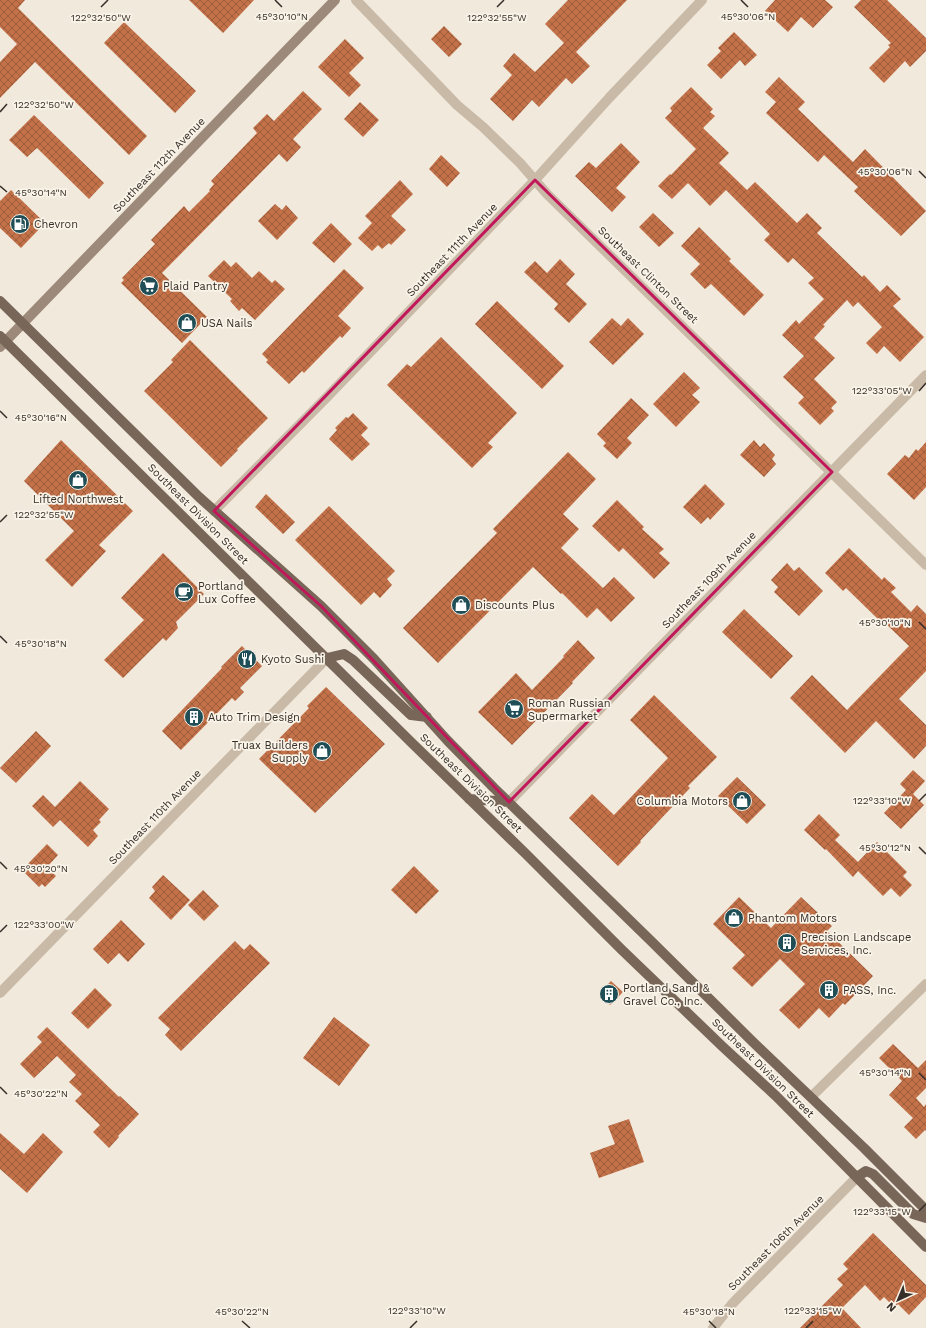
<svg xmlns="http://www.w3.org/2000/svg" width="926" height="1328" viewBox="0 0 926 1328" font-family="'Work Sans',sans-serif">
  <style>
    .building { fill: url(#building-cross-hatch) }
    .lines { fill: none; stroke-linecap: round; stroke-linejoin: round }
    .street { stroke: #c9baa8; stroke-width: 10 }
    .secondary { stroke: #9d8979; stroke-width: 10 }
    .primary { stroke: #786659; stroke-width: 10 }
    .marked { fill: none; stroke: #c2185b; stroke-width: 3; stroke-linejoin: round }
    .ticks { fill: none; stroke: #362e28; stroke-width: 1.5 }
    .labels { text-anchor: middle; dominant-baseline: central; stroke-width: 3.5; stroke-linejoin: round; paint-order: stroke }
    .street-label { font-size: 11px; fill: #362e28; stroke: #f9f3e8 }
    .poi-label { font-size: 11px; fill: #362e28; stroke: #f9f3e8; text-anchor: start }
    .ticks-label { font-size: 10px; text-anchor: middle; fill: #362e28; stroke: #f9f3e8; stroke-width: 3.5; stroke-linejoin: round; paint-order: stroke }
  </style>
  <defs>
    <pattern id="building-cross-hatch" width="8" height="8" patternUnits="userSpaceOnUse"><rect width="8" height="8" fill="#c37148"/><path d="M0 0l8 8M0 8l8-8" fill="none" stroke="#9f5d3c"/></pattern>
  </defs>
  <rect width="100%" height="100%" fill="#f1e9dc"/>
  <path class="building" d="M0,0h25l-7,8 129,128 -18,19 -94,-93 -35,36v-36l17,-18 -17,-17z
    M189,0h65l-31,33z
    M568,0h59l-51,52 14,14 -18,18 -6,-6 -27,29 -7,-7 -19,21 -23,-22 22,-24 -9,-9 11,-13 21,19 29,-29 -19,-19z
    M775,0h50l8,7 -20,21 -12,-11 -13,15 -23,-21z
    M861,0h26l39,38v13l-16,16 -5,-6 -21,22 -15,-15 21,-21 -2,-2 3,-2 -37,-36z
    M124,22l72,69 -21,22 -71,-70z
    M444,26l18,18 -13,13 -18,-18z
    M734,32l23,23 -12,11 -5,-6 -19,19 -14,-14 14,-14 -3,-3z
    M345,39l19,19 -15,15 12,12 -12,12 -31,-30z
    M779,77l26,25 -7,7 55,53 12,-13 61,62 -25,25 -47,-45 4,-4 -34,-32 -6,7 -52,-49 10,-11 -11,-10z
    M691,87l22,22 -3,3 5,4 -12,12 26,25 -10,10 28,27 8,-8 42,41 10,-10 15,15 -5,5 45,44 2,-2 16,17 7,-7 14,14 -8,7 31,31 -24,25 -16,-16 -7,8 -11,-11 16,-16 -24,-25 -5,5 -6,-7 -24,25 2,1 -11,12 21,20 -21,21 23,23 -6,6 3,3 -14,14 -22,-22 6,-6 -21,-20 21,-21 -22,-21 14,-15 3,4 25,-25 -16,-16 6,-5 -21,-20 -5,5 -24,-23 6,-6 -44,-44 -16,16 -22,-23 -16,16 -14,-13 12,-12 1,1 25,-26 -31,-31 7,-7 -2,-3z
    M303,91l19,18 -29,30 8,8 -14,15 -8,-8 -117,119 45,44 -25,26 -61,-60 3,-3 -2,-2 33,-34 -4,-4 33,-34 5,6 21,-21 -1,-1 5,-6 -3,-3 46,-48 -4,-5 14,-14 7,7z
    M360,102l19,18 -16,17 -19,-18z
    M34,115l70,68 -15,16 -52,-51 -10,9 -18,-17z
    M621,143l19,19 -24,26 10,9 -14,15 -37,-36 14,-14 7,6z
    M441,155l19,18 -13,14 -18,-18z
    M400,180l13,14 -22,22 15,14 -15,15 -2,-2 -7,6 -4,-4 -6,6 -14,-13 14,-15 -7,-7z
    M11,190l34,33 -24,25 -21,-20v-27z
    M275,204l7,6 4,-5 12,13 -21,22 -19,-19z
    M653,213l21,20 -15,14 -20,-20z
    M331,223l21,21 -18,19 -22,-20z
    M699,227l32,32 -2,2 35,34 -20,21 -33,-32 -6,5 -15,-15 10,-10 -19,-18z
    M560,259l15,15 -9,10 21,20 -18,19 -15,-14 4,-5 -34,-32 11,-11 12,12z
    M224,260l7,7 5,-5 16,16 7,-7 13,12 3,-3 10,9 -30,31 -13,-12 -3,3 -9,-10 2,-2 -24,-23z
    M344,269l20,19 -26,28 13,12 -9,10 -2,-2 -36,37 -2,-2 -13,13 -23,-22 2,-2 -6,-6z
    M497,301l67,65 -22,23 -67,-65z
    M612,318l9,8 7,-8 16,16 -31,31 -24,-23z
    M441,337l76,76 -29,30 5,4 -21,21 -85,-83 20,-21 4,3z
    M190,340l78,78 -31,31 1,1 -17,17 -77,-76 29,-29 -2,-2z
    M684,372l16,16 -8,7 8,7 -24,25 -23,-23z
    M631,398l18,17 -22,23 5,5 -15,16 -14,-13 3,-3 -9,-9z
    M353,413l15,15 -7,7 9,9 -18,17 -23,-22 8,-9 -2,-2 11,-11 2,1z
    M61,440l72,71 -34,34 7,6 -34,36 -27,-27 29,-29 -50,-50z
    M754,440l6,7 4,-4 11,12 -3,4 4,5 -12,13 -24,-22z
    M926,442v45l-12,13 -27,-26 18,-19 4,3 7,-9 2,2z
    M568,452l28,27 -33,35 16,15 -18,19 42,40 11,-11 21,21 -24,24 -14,-14 -10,10 -25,-25 -1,1 -28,-27 -95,96 -35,-35 94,-95 -4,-4z
    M705,484l20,20 -15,16 -2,-3 -7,7 -18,-17z
    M266,494l29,28 -12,12 -28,-27z
    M617,500l27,27 -2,2 22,20 -5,4 11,10 -16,16 -31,-31 -4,4 -27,-26z
    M329,506l66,65 -8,8 5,6 -12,13 -6,-6 -13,13 -66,-65z
    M849,548l33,32 2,-3 12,11 -5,4 20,20 6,-7 9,9v57l-27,28 27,26v21l-12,13 -38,-38 -31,32 -55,-55 22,-23 35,35 62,-64 -26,-25 -2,1 -35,-34 -3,3 -18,-18z
    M163,553l41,41 -28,28 2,6 -12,13 -3,-3 -40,40 -19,-18 40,-40 -23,-22z
    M787,563l7,8 5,-4 24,24 -24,25 -25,-24 4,-5 -7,-7z
    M744,609l49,47 -22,23 -49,-47z
    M578,640l17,18 -23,24 1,1 -61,62 -34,-33 38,-39 16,17 32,-33 -1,-1z
    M242,646l20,20 -22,22 4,4 -9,9 -3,-3 -51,52 -19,-19 60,-63 -1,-1z
    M326,687l59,57 -70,69 -56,-54 50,-51 -2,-2z
    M654,695l63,62 -29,29 2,2 -50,53 1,1 -23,24 -49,-48 23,-24 22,21 54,-57 -38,-38z
    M36,731l15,15 -35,37 -16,-15z
    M913,770l12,11 -12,13 11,11 -23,24 -17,-16 22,-23 -6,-6z
    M737,777l29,28 -19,19 -29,-28z
    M80,781l29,28 -10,11 2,2 -8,8 5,6 -10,11 -28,-27 -7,7 -21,-21 11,-11 12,12z
    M819,814l21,21 -5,5 23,22 19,-20 30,30 -4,4 9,9 -12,12 -9,-9 -8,8 -25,-25 -5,6 -27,-28 -1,1 -21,-20z
    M47,844l11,11 -11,12 9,9 -11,11 -3,-3 -3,3 -17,-17z
    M414,866l25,25 -23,23 -25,-24z
    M163,875l27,25 -19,20 -22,-22 6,-7 -3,-4z
    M203,890l16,16 -15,15 -16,-16z
    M739,897l32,31 30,-31 31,29 -5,5 46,45 -28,29 -2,-2 -14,15 -10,-10 -20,21 -20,-19 26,-26 -25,-25 -28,28 -20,-19 13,-13 -32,-31z
    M121,920l24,24 -17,18 -9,-9 -11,11 -15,-15z
    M235,941l9,9 6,-6 20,19 -89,88 -16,-16 5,-6 -12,-11z
    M611,981l12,11 -13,13 -11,-11z
    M95,988l17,17 -24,24 -17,-16z
    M334,1017l36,28 -31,41 -36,-28z
    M47,1027l72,70 1,-1 19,18 -21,22 1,1 -10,11 -16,-16 7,-7 -25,-24 7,-7 -13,-12 7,-7 -19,-19 -23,22 -14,-14 22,-22 -5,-5z
    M893,1044l25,24 8,-8v28l-10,10 8,9 2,-3v27l-1,-1 -9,9 -12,-12 9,-9 -24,-23 13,-14 -23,-23z
    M629,1119l15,43 -45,16 -9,-25 25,-9 -7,-18z
    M0,1133l24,21 19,-21 20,19 -36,41 -27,-24z
    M873,1233l53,52v12l-17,18 -11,-11 -3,4 -11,-11 -4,4 -15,-16 -23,23 19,20h-61l43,-43 -6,-6 11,-10 -5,-5z"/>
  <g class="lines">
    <path class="street" d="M356,0l101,105 26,22 37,36 27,31 379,371
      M214,511l114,-115 207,-216 74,-82 93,-98
      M509,802l417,-427
      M0,993l327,-335
      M811,1097l115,-113
      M713,1328l19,-24 125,-127"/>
    <path class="secondary" d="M0,347l335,-347"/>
    <path class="primary" d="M0,301l199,196 122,109 53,53 73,81 47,48 154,150 106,105 110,105 62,62
      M0,336l414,409 111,108 97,97 101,97 53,49 150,151
      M327,658l17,-4 9,6 58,55 16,2
      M469,799l40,3
      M857,1177l9,-6 7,3 40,40 13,4"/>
  </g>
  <path class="marked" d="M535,180l297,292 -323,330 -188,-196 -107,-95z"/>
  <path class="ticks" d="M275,0l7,7M741,0l7,7M101,7l7,-7M497,7l7,-7M0,112l7,-8M919,171l7,7M0,186l7,6M919,391l7,-8M0,411l7,7M0,522l7,-7M919,622l7,7M0,636l7,7M919,801l7,-7M919,847l7,7M0,862l7,7M0,932l7,-7M919,1073l7,7M0,1087l7,7M919,1211l7,-7M242,1321l8,7M709,1321l7,7M410,1328l7,-7M806,1328l7,-7"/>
  <defs>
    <g id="fuel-disc" transform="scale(1)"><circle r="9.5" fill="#1f4e57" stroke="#f9f3e8"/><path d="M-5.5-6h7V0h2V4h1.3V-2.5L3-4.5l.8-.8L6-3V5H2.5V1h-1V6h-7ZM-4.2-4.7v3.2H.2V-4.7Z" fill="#fff"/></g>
    <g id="supermarket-disc" transform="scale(1)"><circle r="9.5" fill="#1f4e57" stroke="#f9f3e8"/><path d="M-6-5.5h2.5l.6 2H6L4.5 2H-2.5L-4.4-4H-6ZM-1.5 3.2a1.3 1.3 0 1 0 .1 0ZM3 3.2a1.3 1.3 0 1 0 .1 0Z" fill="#fff"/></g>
    <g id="shop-disc" transform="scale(1)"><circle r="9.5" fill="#1f4e57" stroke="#f9f3e8"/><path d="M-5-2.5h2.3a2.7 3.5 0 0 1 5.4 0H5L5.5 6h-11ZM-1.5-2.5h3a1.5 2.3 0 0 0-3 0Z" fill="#fff"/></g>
    <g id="cafe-disc" transform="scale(1)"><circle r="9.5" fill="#1f4e57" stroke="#f9f3e8"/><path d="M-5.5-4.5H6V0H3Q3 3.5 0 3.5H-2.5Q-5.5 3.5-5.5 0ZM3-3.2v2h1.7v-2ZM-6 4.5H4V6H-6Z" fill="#fff"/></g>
    <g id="restaurant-disc" transform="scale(1)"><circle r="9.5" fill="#1f4e57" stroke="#f9f3e8"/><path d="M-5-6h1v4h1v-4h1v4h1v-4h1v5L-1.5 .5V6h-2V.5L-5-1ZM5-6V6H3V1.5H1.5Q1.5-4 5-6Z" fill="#fff"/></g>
    <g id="building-disc" transform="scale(1)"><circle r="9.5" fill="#1f4e57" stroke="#f9f3e8"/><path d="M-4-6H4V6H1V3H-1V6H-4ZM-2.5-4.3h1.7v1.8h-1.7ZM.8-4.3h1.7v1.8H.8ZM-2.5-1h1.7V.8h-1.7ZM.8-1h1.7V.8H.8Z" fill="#fff"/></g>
  </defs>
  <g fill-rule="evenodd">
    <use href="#fuel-disc" x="20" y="224"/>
    <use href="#supermarket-disc" x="149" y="286"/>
    <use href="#shop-disc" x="187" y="323"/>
    <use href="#shop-disc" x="78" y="480"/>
    <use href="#cafe-disc" x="184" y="592"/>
    <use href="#shop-disc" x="461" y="605"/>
    <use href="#restaurant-disc" x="247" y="659"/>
    <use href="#supermarket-disc" x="514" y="709"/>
    <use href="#building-disc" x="194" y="717"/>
    <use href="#shop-disc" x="322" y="751"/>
    <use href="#shop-disc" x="742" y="801"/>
    <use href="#shop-disc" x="734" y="918"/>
    <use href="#building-disc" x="787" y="943"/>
    <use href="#building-disc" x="829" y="990"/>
    <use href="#building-disc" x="609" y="994"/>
  </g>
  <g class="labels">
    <g class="street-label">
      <text transform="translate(159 165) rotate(-46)">Southeast 112th Avenue</text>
      <text transform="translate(452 250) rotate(-46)">Southeast 111th Avenue</text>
      <text transform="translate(648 275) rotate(44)">Southeast Clinton Street</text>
      <text transform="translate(198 514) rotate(45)">Southeast Division Street</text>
      <text transform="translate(709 580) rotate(-46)">Southeast 109th Avenue</text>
      <text transform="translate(471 783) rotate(44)">Southeast Division Street</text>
      <text transform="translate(155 817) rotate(-46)">Southeast 110th Avenue</text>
      <text transform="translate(763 1068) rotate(44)">Southeast Division Street</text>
      <text transform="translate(776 1243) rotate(-45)">Southeast 106th Avenue</text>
    </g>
    <g class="poi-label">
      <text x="34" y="224">Chevron</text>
      <text x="163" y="286">Plaid Pantry</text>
      <text x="201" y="323">USA Nails</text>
      <text x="78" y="499" text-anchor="middle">Lifted Northwest</text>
      <text x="198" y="586">Portland<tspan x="198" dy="13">Lux Coffee</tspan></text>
      <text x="475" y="605">Discounts Plus</text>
      <text x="261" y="659">Kyoto Sushi</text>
      <text x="528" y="703">Roman Russian<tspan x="528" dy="13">Supermarket</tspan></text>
      <text x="208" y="717">Auto Trim Design</text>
      <text x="308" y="745" text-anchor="end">Truax Builders<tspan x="308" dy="13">Supply</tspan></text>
      <text x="728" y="801" text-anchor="end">Columbia Motors</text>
      <text x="748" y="918">Phantom Motors</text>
      <text x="801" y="937">Precision Landscape<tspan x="801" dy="13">Services, Inc.</tspan></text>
      <text x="623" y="988">Portland Sand &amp;<tspan x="623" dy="13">Gravel Co., Inc.</tspan></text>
      <text x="843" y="990">PASS, Inc.</text>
    </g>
  </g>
  <g class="ticks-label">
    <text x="748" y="20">45°30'06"N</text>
    <text x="282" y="20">45°30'10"N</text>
    <text x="101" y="21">122°32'50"W</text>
    <text x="497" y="21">122°32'55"W</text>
    <text x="44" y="108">122°32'50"W</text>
    <text x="885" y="175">45°30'06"N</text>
    <text x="41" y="196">45°30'14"N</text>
    <text x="882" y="394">122°33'05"W</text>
    <text x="41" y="421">45°30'16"N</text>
    <text x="44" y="518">122°32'55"W</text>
    <text x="885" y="626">45°30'10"N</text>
    <text x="41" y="647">45°30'18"N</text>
    <text x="882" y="804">122°33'10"W</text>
    <text x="885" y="851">45°30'12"N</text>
    <text x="41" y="872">45°30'20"N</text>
    <text x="44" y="928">122°33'00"W</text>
    <text x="885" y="1076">45°30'14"N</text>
    <text x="41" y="1097">45°30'22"N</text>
    <text x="882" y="1215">122°33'15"W</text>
    <text x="417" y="1314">122°33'10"W</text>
    <text x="813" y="1314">122°33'15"W</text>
    <text x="242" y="1315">45°30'22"N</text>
    <text x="709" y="1315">45°30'18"N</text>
  </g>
  <g transform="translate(898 1300) rotate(224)" stroke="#f9f3e8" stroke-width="3" paint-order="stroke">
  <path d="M0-3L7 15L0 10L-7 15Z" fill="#362e28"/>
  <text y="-6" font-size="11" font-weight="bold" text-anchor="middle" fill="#362e28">N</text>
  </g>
</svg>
